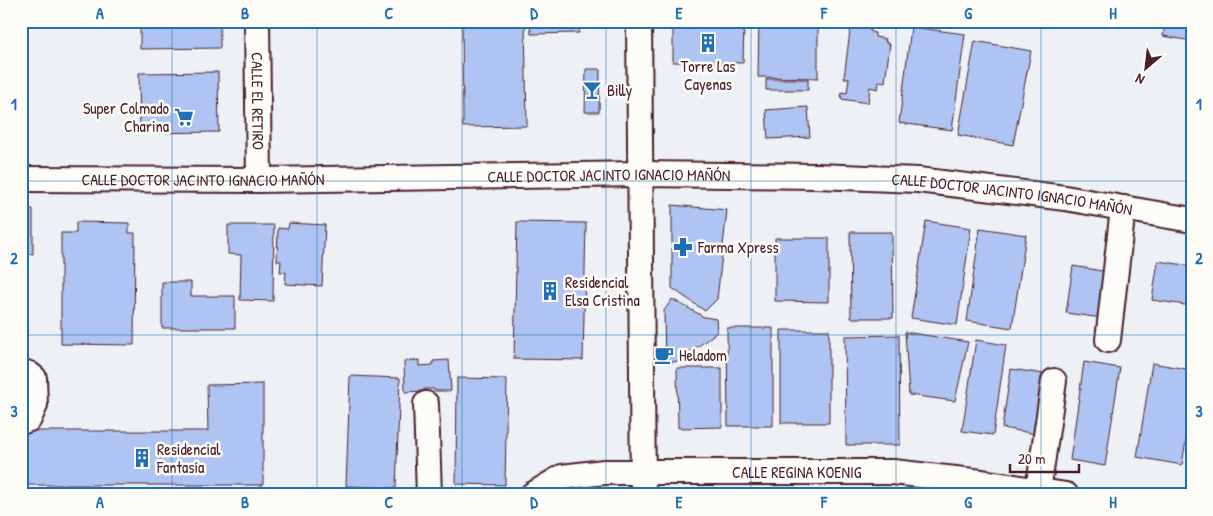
<svg xmlns="http://www.w3.org/2000/svg" width="1213" height="516" viewBox="0 0 1213 516" font-family="'Patrick Hand',sans-serif">
  <style>
    .building { fill: #afc4f2; stroke: #4a1f2b }
    .lines { fill: none; stroke-linecap: round; stroke-linejoin: round }
    .minor-casing { stroke: #4a1f2b; stroke-width: 28 }
    .minor { stroke: #fdfcf7; stroke-width: 24 }
    .grid { fill: none; stroke: #1f6fb2; stroke-width: 1; stroke-opacity: 0.55 }
    .labels { text-anchor: middle; dominant-baseline: central; stroke-width: 5; stroke-linejoin: round; paint-order: stroke }
    .poi-label { font-size: 16px; fill: #4a1f2b; stroke: #fdfcf7; text-anchor: start }
    .street-label { font-size: 16px; fill: #4a1f2b; stroke: #fdfcf7 }
    .neatline { fill: none; stroke: #1f6fb2; stroke-width: 2 }
    .grid-label { font-size: 16px; text-anchor: middle; font-weight: bold; fill: #1f6fb2 }
  </style>
  <rect width="100%" height="100%" fill="#edf1f6"/>
  <filter id="ink" filterUnits="userSpaceOnUse"><feTurbulence type="fractalNoise" baseFrequency=".02" numOctaves="2"/><feDisplacementMap in="SourceGraphic" scale="10" xChannelSelector="R" yChannelSelector="G"/><feConvolveMatrix kernelMatrix="1 2 1 2 8 2 1 2 1" color-interpolation-filters="sRGB"/></filter>
  <g filter="url(#ink)">
    <path class="building" d="M140,21h80v27l-80,1z
      M462,21h63l2,105 -64,1z
      M530,21h48l1,12 -48,1z
      M759,21h59v57l-60,-1z
      M1118,21h29l-1,5z
      M1166,21h26v20l-29,-5z
      M673,23l71,1 -1,39 -70,-1z
      M851,23l18,2v5h2v2l4,1v4l11,2 -1,3h2v2h3l-5,38 -6,-1 -1,8 -8,-2 -2,16 -27,-4 1,-7 5,1 2,-15h-5z
      M911,27l54,7 -13,96 -53,-7z
      M975,41l56,10 -18,94 -55,-10z
      M586,69h14l-1,43h-14z
      M218,72l1,60 -79,1 -1,-60z
      M766,79h42v11h-42z
      M808,107l2,30 -42,2 -2,-29z
      M1192,148v21l-4,-1z
      M672,205l55,5 -10,89 -12,12 -33,-23z
      M21,209h12v45h-12z
      M926,221l45,7 -14,97 -46,-7z
      M76,222l53,1v10h6l-1,112 -73,-1v-111h15z
      M517,222l69,1 -3,137 -69,-1z
      M289,223l36,2 -3,61 -37,-2 1,-12h-6l1,-11h-4l1,-33 10,1z
      M228,225h46l-1,76 -33,-1 1,-45 -13,-1z
      M980,228l46,7 -14,93 -45,-7z
      M850,232h42l1,86h-42z
      M775,238h54v64l-54,-1z
      M1158,261l34,5v40l-40,-6z
      M1073,266l35,6 -6,46 -36,-5z
      M162,282h29v14h44v32h-73z
      M672,299l32,18 12,2 1,13 -38,29 -14,2 -1,-52z
      M727,328h46v98h-45z
      M781,330h48v93h-48z
      M905,332l63,10 -13,59 -46,-6z
      M899,335l1,110h-54l-1,-109z
      M976,340l30,5 -13,90 -31,-4z
      M419,360v6l14,-1v-4l16,-1 2,31h-17v-2h-10v2l-19,1 -1,-31z
      M1084,362l36,6 -15,98 -35,-6z
      M1152,363l40,7v34l-10,61 -45,-8z
      M677,368h45v59l-44,1z
      M1011,369l40,6 -9,60 -40,-7z
      M350,376l50,2 -4,110 -50,-2z
      M457,378l50,1 -2,106 -49,-1z
      M263,384v101h-242v-54h187l-1,-46z"/>
    <g class="lines">
      <g class="minor-casing">
        <g id="minor">
          <path id="s1" d="M257,21l2,159"/>
          <path d="M639,21l4,474"/>
          <path id="s2" d="M21,179l238,1 382,-6 176,2 101,4 147,18 127,22"/>
          <path d="M1108,340l15,-132"/>
          <path d="M21,371l8,3 5,4 1,27 -6,14 -8,3"/>
          <path d="M426,404l3,91"/>
          <path d="M1038,491l16,-110"/>
          <path id="s3" d="M532,495l30,-18 42,-5h289l89,10 84,13"/>
        </g>
      </g>
      <use href="#minor" class="minor"/>
    </g>
  </g>
  <path class="grid" d="M172,21v474M317,21v474M462,21v474M606,21v474M751,21v474M896,21v474M1041,21v474M21,181h1171M21,335h1171"/>
  <defs>
    <g id="building-bare" transform="scale(1.5)"><path d="M-4-6H4V6H1V3H-1V6H-4ZM-2.5-4.3h1.7v1.8h-1.7ZM.8-4.3h1.7v1.8H.8ZM-2.5-1h1.7V.8h-1.7ZM.8-1h1.7V.8H.8Z" fill="#1f6fb2" stroke="#fdfcf7" stroke-width="2.5" paint-order="stroke"/></g>
    <g id="bar-bare" transform="scale(1.5)"><path d="M-6-5H6L.8 .8V4.5H3.5V6h-7V4.5H-.8V.8Z" fill="#1f6fb2" stroke="#fdfcf7" stroke-width="2.5" paint-order="stroke"/></g>
    <g id="supermarket-bare" transform="scale(1.5)"><path d="M-6-5.5h2.5l.6 2H6L4.5 2H-2.5L-4.4-4H-6ZM-1.5 3.2a1.3 1.3 0 1 0 .1 0ZM3 3.2a1.3 1.3 0 1 0 .1 0Z" fill="#1f6fb2" stroke="#fdfcf7" stroke-width="2.5" paint-order="stroke"/></g>
    <g id="pharmacy-bare" transform="scale(1.5)"><path d="M-2-6h4v4h4v4h-4v4h-4v-4h-4v-4h4Z" fill="#1f6fb2" stroke="#fdfcf7" stroke-width="2.5" paint-order="stroke"/></g>
    <g id="cafe-bare" transform="scale(1.5)"><path d="M-5.5-4.5H6V0H3Q3 3.5 0 3.5H-2.5Q-5.5 3.5-5.5 0ZM3-3.2v2h1.7v-2ZM-6 4.5H4V6H-6Z" fill="#1f6fb2" stroke="#fdfcf7" stroke-width="2.5" paint-order="stroke"/></g>
  </defs>
  <g fill-rule="evenodd">
    <use href="#building-bare" x="708" y="43"/>
    <use href="#bar-bare" x="592" y="90"/>
    <use href="#supermarket-bare" x="184" y="117"/>
    <use href="#pharmacy-bare" x="683" y="247"/>
    <use href="#building-bare" x="550" y="291"/>
    <use href="#cafe-bare" x="664" y="355"/>
    <use href="#building-bare" x="142" y="458"/>
  </g>
  <g class="labels">
    <g class="poi-label">
      <text x="708" y="66" text-anchor="middle">Torre Las<tspan x="708" dy="18">Cayenas</tspan></text>
      <text x="607" y="90">Billy</text>
      <text x="169" y="108" text-anchor="end">Super Colmado<tspan x="169" dy="18">Charina</tspan></text>
      <text x="698" y="247">Farma Xpress</text>
      <text x="565" y="282">Residencial<tspan x="565" dy="18">Elsa Cristina</tspan></text>
      <text x="679" y="355">Heladom</text>
      <text x="157" y="449">Residencial<tspan x="157" dy="18">Fantasía</tspan></text>
    </g>
    <g class="street-label">
      <text stroke="none"><textPath href="#s1" startOffset="80">CALLE EL RETIRO</textPath></text>
      <text stroke="none"><textPath href="#s2" startOffset="588">CALLE DOCTOR JACINTO IGNACIO MAÑÓN</textPath></text>
      <text stroke="none"><textPath href="#s2" startOffset="182">CALLE DOCTOR JACINTO IGNACIO MAÑÓN</textPath></text>
      <text stroke="none"><textPath href="#s2" startOffset="992">CALLE DOCTOR JACINTO IGNACIO MAÑÓN</textPath></text>
      <text stroke="none"><textPath href="#s3" startOffset="270">CALLE REGINA KOENIG</textPath></text>
    </g>
  </g>
  <rect width="1213" height="516" fill="none" stroke="#fdfcf7" stroke-width="55"/>
  <g transform="translate(1146 68) rotate(208)" stroke="#fdfcf7" stroke-width="4" paint-order="stroke">
  <path d="M0-4L9 19L0 12L-9 19Z" fill="#4a1f2b"/>
  <text y="-8" font-size="14" font-weight="bold" text-anchor="middle" fill="#4a1f2b">N</text>
  </g>
  <path d="M1010 464v8h69v-8" fill="none" stroke="#4a1f2b" stroke-width="2.5"/>
  <text x="1018" y="464" font-size="15" fill="#4a1f2b" stroke="#fdfcf7" stroke-width="4" paint-order="stroke">20 m</text>
  <rect x="28" y="28" width="1158" height="460" class="neatline"/>
  <g class="grid-label">
    <text x="100" y="19">A</text>
    <text x="245" y="19">B</text>
    <text x="389" y="19">C</text>
    <text x="534" y="19">D</text>
    <text x="679" y="19">E</text>
    <text x="824" y="19">F</text>
    <text x="968" y="19">G</text>
    <text x="1113" y="19">H</text>
    <text x="14" y="110">1</text>
    <text x="1199" y="110">1</text>
    <text x="14" y="264">2</text>
    <text x="1199" y="264">2</text>
    <text x="14" y="417">3</text>
    <text x="1199" y="417">3</text>
    <text x="100" y="508">A</text>
    <text x="245" y="508">B</text>
    <text x="389" y="508">C</text>
    <text x="534" y="508">D</text>
    <text x="679" y="508">E</text>
    <text x="824" y="508">F</text>
    <text x="968" y="508">G</text>
    <text x="1113" y="508">H</text>
  </g>
</svg>
